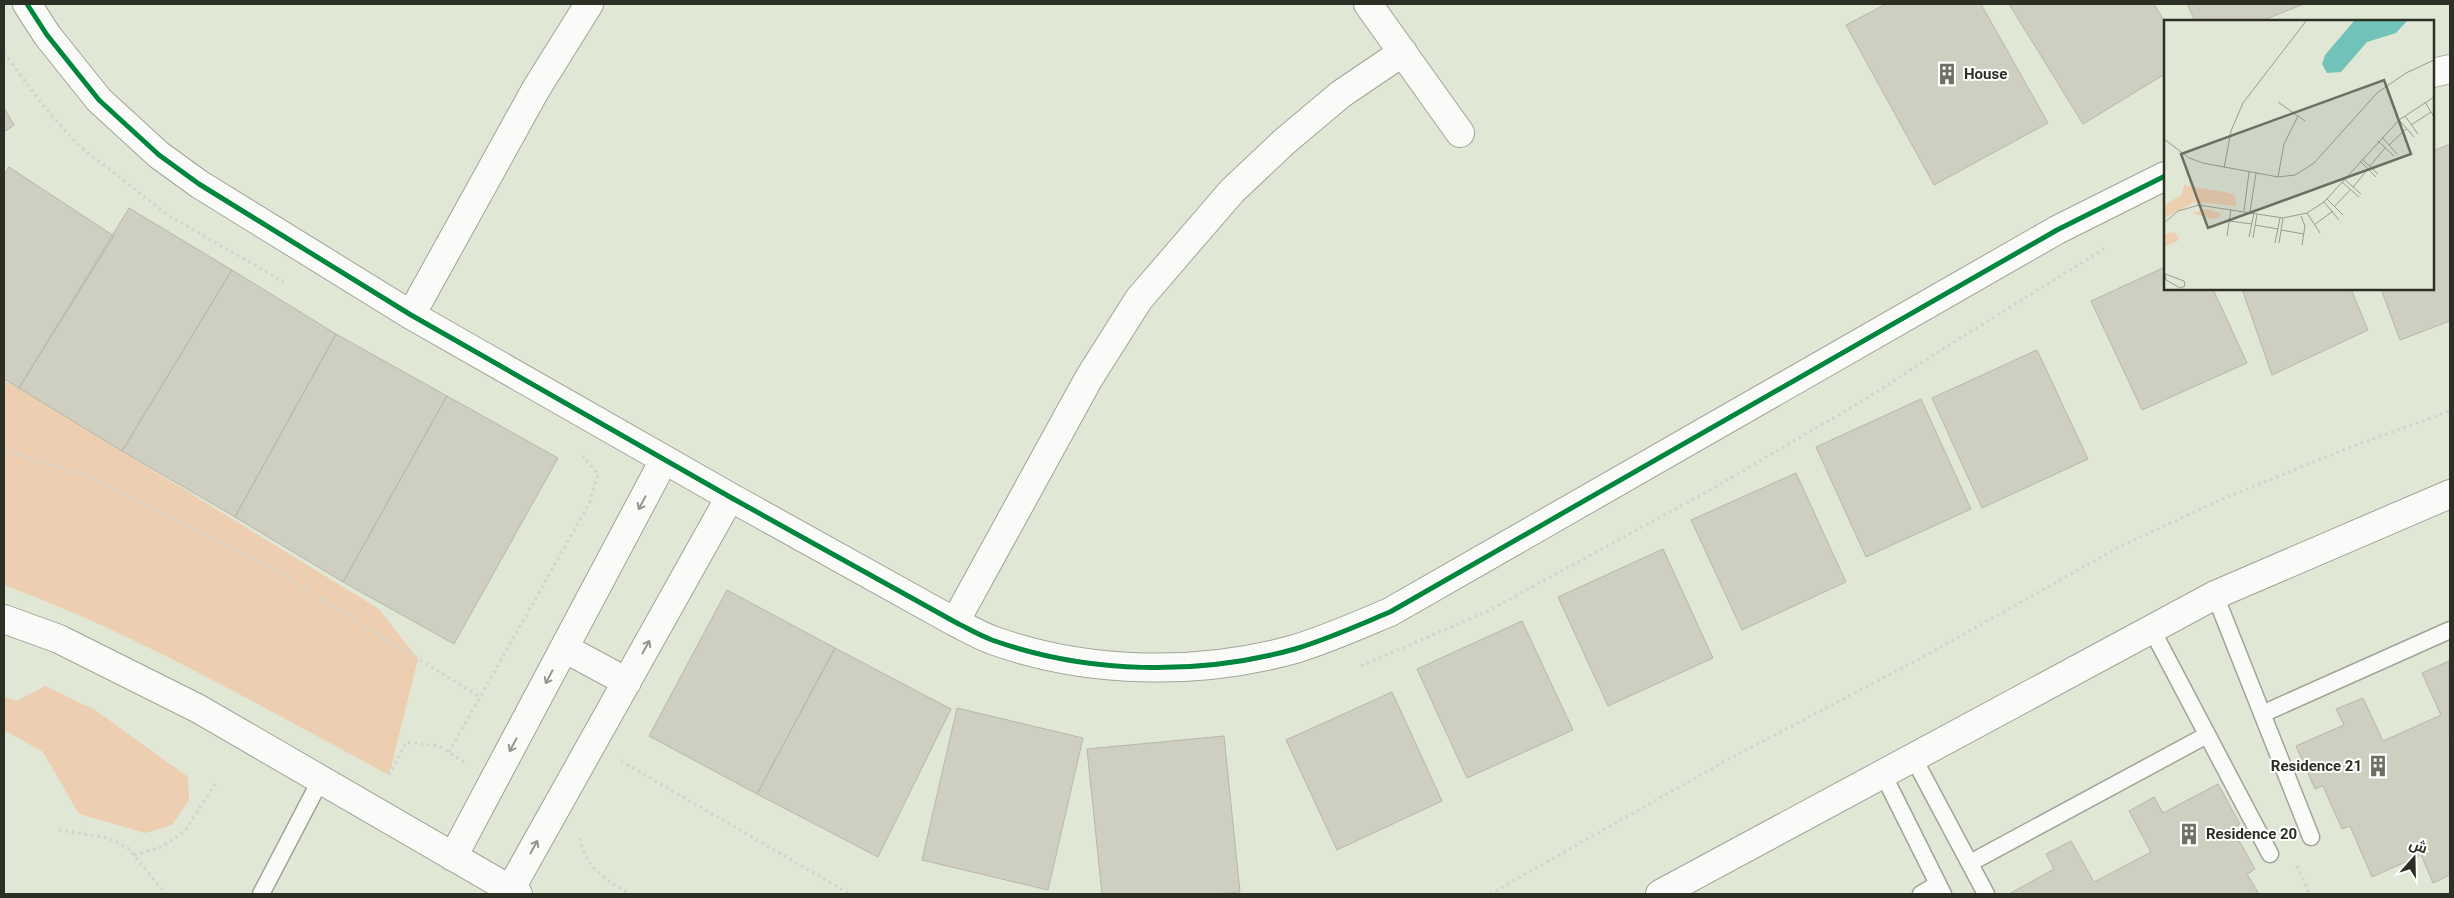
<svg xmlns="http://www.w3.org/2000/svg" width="2454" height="898" viewBox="0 0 2454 898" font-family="Roboto,Cairo,sans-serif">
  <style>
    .green { fill: #edceb0 }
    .building { fill: #cecfc1; stroke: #b7b7aa }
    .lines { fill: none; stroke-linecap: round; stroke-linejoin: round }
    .lane-casing { stroke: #a0a497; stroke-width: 19 }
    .street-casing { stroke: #a0a497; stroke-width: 30 }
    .path { stroke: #d1d3cd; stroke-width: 3; stroke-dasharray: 2.5 4; stroke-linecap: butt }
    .lane { stroke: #fafbf9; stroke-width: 16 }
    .street { stroke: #fafbf9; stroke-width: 28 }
    .cycleway-casing { stroke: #fff; stroke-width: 8 }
    .cycleway { stroke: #00873e; stroke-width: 5 }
    .oneway { stroke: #93968e }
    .labels { text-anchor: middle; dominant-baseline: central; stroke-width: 4; stroke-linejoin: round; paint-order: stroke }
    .poi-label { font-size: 15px; font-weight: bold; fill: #2c3024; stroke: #fff; text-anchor: start }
    .inset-road { fill: none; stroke: #989e8e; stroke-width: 1 }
    .view { fill: #6b7062; fill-opacity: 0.15; stroke: #6b7062; stroke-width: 2.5 }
    .inset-edge { fill: none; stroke: #2c3024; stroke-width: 2.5 }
  </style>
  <rect width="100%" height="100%" fill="#e0e7d5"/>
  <path class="green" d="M4,381l15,7 360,221 39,50 -29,116c-126,-67 -251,-141 -385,-190z
    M45,686l50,24 93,67 1,23 -17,25 -27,8 -66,-19 -36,-62 -39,-22v-33l13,4z"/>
  <path class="building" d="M1886,4h95l67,119 -114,62 -88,-160z
    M2009,4h145l11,18v52l-82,50z
    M2187,4h117l-43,17h-66z
    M4,108l10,17 -10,7z
    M2450,144v177l-50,19 -19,-51h52v-138z
    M9,167l105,69 -95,152 -15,-9v-204z
    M129,208l103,62 -110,181 -103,-63z
    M2165,267v22h48l34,74 -105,47 -51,-109z
    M232,270l104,64 -101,183 -113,-66z
    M2242,289h109l17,41 -96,45z
    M336,334l111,62 -104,186 -108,-65z
    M2037,350l51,109 -106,49 -50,-110z
    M447,396l111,62 -104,186 -111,-62z
    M1921,399l50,110 -105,48 -50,-110z
    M1796,473l50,109 -104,48 -51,-110z
    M1663,549l50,109 -105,48 -50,-109z
    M727,590l108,58 -78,146 -108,-58z
    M1522,621l51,109 -106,48 -50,-109z
    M835,648l116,61 -73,148 -121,-63z
    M2449,661l1,214 -17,8 -12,-28 -49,22 -22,-51 -8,3 -19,-43 -8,3 -19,-43 48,-21 -8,-16 27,-11 20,43 58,-26 -19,-42z
    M1392,692l50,109 -105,49 -51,-110z
    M957,708l126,30 -35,152 -126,-30z
    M1224,736l16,156 -28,2h-110l-15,-145z
    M2218,784l22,40 -8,4 23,41 -8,5 12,20h-250l45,-25 -8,-15 25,-13 23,41 57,-30 -22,-41 25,-14 9,16z"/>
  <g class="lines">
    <g class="lane-casing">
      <path id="lane" d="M2215,595l96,242
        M2151,628l119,226
        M2262,714l188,-84
        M1913,757l73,137
        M1883,774l60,120
        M1970,863l237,-128
        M261,894l59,-113
        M1921,894l17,-10"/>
    </g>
    <g class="street-casing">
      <path id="street" d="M27,4l20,31 52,65 60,55 40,29 212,131 319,182 225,125c12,6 24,13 37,18 95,34 206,36 303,9 33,-10 64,-24 95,-37l667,-382 108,-54
        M1368,4l92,129
        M2433,73l17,-4
        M411,315l125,-226 53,-85
        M4,619l55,20 138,69 321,186
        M955,622l134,-244 50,-79 93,-108 53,-50 56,-47 62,-42
        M564,648l63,34
        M453,857l211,-397
        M510,890l220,-393
        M1660,894l555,-299 235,-101"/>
    </g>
    <path class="path" d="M4,53l38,51 35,40 92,72 115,66
      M4,450l86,27 173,86 217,134
      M1361,666l129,-56 220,-120 154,-90 85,-55 155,-96
      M449,752l140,-248 9,-30 -15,-18
      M621,761l229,133
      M389,775l17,-33 33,4 25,16
      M59,830l49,8 20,10 38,46
      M580,838c5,30 26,42 50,56
      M134,855l28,-8 23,-16 32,-50
      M2297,866l13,28
      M1490,894l237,-134 194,-102 198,-111 101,-47 133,-54 97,-35"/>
    <use href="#lane" class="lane"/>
    <use href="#street" class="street"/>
    <g class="cycleway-casing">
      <path id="cycleway" d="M27,4l20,31 52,65 60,55 40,29 212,131 319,182 225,125c12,6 24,13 37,18 95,34 206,36 303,9 33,-10 64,-24 95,-37l667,-382 108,-54"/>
    </g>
    <use href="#cycleway" class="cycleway"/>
  </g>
  <defs><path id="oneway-shaft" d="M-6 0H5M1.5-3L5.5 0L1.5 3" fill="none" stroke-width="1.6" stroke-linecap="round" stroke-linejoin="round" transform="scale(1.25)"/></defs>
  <g class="oneway">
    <use href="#oneway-shaft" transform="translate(642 503) rotate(118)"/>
    <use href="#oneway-shaft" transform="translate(646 647) rotate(-61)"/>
    <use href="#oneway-shaft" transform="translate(549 677) rotate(118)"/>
    <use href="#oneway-shaft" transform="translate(513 745) rotate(118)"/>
    <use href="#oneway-shaft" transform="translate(534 847) rotate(-61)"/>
  </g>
  <defs>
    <g id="building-bare" transform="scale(1.725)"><path d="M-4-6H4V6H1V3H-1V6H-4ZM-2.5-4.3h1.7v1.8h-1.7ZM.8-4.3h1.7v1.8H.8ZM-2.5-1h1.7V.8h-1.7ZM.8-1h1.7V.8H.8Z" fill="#6b7062" stroke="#fff" stroke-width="2.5" paint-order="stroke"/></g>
  </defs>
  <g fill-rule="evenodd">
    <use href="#building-bare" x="1947" y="74"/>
    <use href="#building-bare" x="2378" y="766"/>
    <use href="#building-bare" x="2189" y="834"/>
  </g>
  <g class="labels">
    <g class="poi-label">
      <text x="1964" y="74">House</text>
      <text x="2362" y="766" text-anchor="end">Residence 21</text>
      <text x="2206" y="834">Residence 20</text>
    </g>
  </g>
  <g transform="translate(2164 20)">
    <rect width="270" height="270" fill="#e0e7d5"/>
    <path d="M20,165l46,8 5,3 1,10 -41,-4 -31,16v-13l18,-10zM41,189l15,4v4l-8,2 -20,-6zM11,212l4,8 -15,7v-13z" fill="#edceb0"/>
    <path d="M190,1h53l-11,12 -29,9 -26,30 -14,1 -5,-9 3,-9z" fill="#71c3ba"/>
    <path class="inset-road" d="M114,82l27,19M261,82l9,15M241,96l13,18M235,100l15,17M247,105l20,-13M218,117l15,17M0,119l25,19 14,5 75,14 17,-2 19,-12 63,-70 29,-20 28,-13M214,121l16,15M225,125l17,-16M198,139l16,15M196,141l16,16M206,146l15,-18M60,148l7,-37 12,-28 63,-82M114,157l6,-33 14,-28M180,159l17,15M178,162l17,15M189,167l15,-18M163,179l16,16M160,182l15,18M170,187l17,-18M80,191l5,-39M86,192l6,-39M143,193l13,20M137,196l4,10 -3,19M65,201l23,3M0,203l14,-12 21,-6 84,13 24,-5 17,-11 75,-82 35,-23M91,205l23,4M150,205l19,-14M117,210l23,4M63,216l4,-27M85,217l5,-24M89,218l4,-24M111,223l5,-25M115,223l4,-25M1,254l19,7 1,5 -5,2 -14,-8z"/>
    <path class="view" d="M220,60l27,74 -203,74 -27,-74z"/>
    <rect width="270" height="270" class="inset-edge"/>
  </g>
  <rect width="2454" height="898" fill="none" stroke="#2c3024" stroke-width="10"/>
  <g transform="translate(2414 858) rotate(20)" stroke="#ffffff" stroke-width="4" paint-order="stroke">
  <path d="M0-4L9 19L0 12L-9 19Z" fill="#2c3024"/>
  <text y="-8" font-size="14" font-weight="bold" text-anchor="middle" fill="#2c3024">ش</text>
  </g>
</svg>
